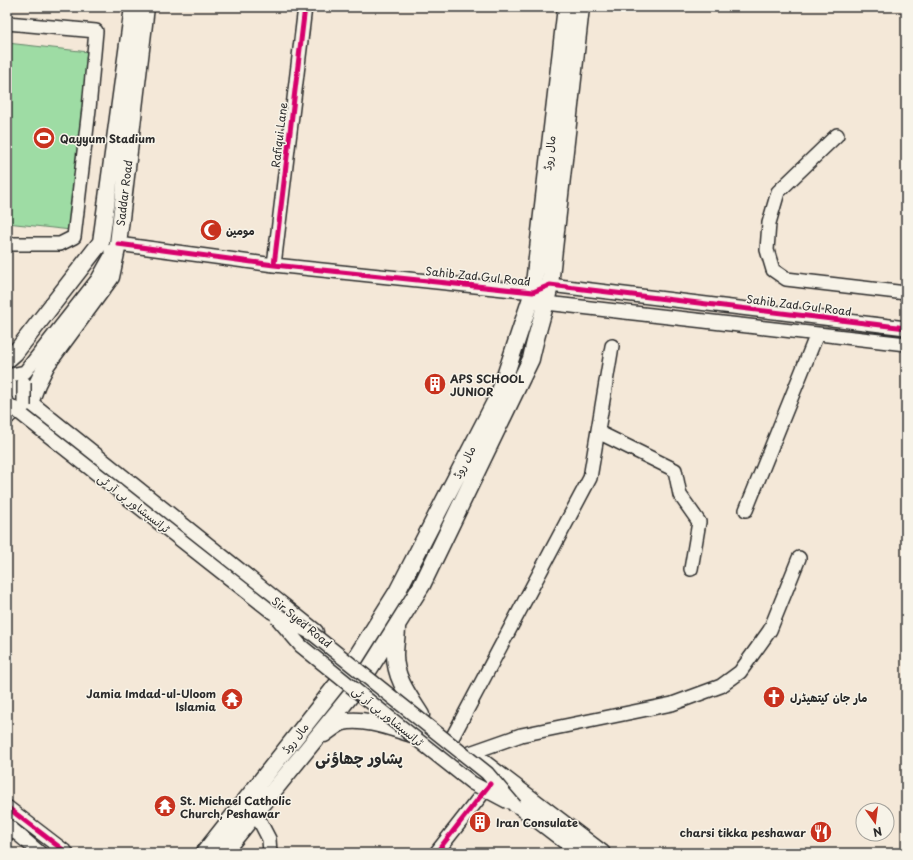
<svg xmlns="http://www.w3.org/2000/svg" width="913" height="860" viewBox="0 0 913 860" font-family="'Playpen Sans','Playpen Sans Arabic',sans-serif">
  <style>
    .green { fill: #9edca4; stroke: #648468 }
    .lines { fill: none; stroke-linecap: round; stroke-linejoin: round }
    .minor-casing { stroke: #2b2b2b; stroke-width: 16 }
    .major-casing { stroke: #2b2b2b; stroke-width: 19 }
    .minor { stroke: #f7f3e8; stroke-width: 13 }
    .major { stroke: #f7f3e8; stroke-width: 16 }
    .minor-bridge-casing { stroke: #2b2b2b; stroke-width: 16; stroke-linecap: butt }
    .minor-bridge { stroke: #f7f3e8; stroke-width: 13 }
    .cycleway-casing { stroke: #f7f3e8; stroke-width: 8 }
    .cycleway { stroke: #d6006c; stroke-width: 5 }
    .labels { text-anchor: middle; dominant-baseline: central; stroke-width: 3; stroke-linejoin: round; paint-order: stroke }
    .street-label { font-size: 11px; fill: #2b2b2b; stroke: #f7f3e8 }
    .poi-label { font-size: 11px; font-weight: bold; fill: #2b2b2b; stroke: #f7f3e8; text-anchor: start }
    .district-label { font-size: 15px; font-weight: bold; fill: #2b2b2b; stroke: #f7f3e8 }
  </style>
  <rect width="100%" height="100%" fill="#f4e8d8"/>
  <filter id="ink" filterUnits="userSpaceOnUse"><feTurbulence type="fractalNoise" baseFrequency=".025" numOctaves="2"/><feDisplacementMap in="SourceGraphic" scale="8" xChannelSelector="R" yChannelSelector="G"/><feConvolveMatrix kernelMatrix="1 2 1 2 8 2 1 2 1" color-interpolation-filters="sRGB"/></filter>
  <g filter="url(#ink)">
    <path class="green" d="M7,43l82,9 -18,178 -64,-7z"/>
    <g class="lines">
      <g class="minor-casing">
        <path id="minor" d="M7,23l89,8 -7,78 -15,128 -14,7h-53
          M837,135l-59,57 -9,31 -2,27 6,20 13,9 120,14
          M118,244l156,21 259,27 17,-7 356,43
          M274,265l31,-258
          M539,297l7,6 360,41
          M7,376l18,-4 73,-93 13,-23v-5
          M598,432l77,38 5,25 19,27 -8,47
          M746,510l71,-176
          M452,738l138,-260 22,-132
          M470,753l51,-18 151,-31 49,-18 19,-14 30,-42 29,-72
          M7,807l60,46
          M255,812l14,27 1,14
          M7,825l33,28
          M436,853l54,-69"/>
      </g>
      <g class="major-casing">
        <path id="major" d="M7,360l8,-7 86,-111 32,-235
          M7,385l308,247
          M30,403l7,-19 10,-20 64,-87 7,-33 28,-237
          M7,416l5,-5
          M397,627c0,9 -2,19 -2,28 0,23 14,41 26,60
          M292,631l289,222
          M324,734c6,-4 13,-10 19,-12 20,-5 49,6 69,12
          M476,757l126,96
          M204,853l142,-180 7,-11 44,-70 102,-198 34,-102 33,-285
          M223,853l137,-169 62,-99 109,-226c5,-25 14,-49 19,-74l31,-278"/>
      </g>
      <use href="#minor" class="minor"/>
      <use href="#major" class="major"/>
      <g class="minor-bridge-casing">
        <path id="minor-bridge" d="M24,383v23
          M7,403l265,209 41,22 174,139 28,33
          M277,618l24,28 94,76 77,61 36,19"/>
      </g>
      <use href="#minor-bridge" class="minor-bridge"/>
      <g class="cycleway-casing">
        <path id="cycleway" d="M118,244l156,21 259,27 17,-7 356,43
          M274,265l31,-258
          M7,807l60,46
          M436,853l54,-69"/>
      </g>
      <use href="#cycleway" class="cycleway"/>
    </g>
  </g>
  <defs>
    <g id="stadium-disc" transform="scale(1.15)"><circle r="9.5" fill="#c8321e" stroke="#f7f3e8"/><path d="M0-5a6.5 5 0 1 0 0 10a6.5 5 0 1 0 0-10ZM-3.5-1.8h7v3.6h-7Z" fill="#fff"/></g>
    <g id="mosque-disc" transform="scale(1.15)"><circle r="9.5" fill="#c8321e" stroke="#f7f3e8"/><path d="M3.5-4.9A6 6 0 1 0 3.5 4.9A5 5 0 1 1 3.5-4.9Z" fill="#fff"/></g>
    <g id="building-disc" transform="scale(1.15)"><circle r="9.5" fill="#c8321e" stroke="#f7f3e8"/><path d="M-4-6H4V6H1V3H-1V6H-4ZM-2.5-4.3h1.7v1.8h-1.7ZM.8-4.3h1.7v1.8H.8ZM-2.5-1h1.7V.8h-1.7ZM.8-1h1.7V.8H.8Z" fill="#fff"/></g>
    <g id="church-disc" transform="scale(1.15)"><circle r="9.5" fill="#c8321e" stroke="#f7f3e8"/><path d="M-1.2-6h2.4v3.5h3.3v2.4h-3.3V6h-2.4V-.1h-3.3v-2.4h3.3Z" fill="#fff"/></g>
    <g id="temple-disc" transform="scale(1.15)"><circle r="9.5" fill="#c8321e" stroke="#f7f3e8"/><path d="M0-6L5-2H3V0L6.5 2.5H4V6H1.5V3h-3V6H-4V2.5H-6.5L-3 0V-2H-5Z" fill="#fff"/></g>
    <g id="restaurant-disc" transform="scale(1.15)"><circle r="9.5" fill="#c8321e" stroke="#f7f3e8"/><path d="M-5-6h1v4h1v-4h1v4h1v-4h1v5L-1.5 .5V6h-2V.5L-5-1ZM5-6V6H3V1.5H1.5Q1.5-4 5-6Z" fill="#fff"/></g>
  </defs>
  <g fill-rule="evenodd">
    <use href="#stadium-disc" x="44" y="138"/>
    <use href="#mosque-disc" x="211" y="230"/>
    <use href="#building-disc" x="435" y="384"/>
    <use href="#church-disc" x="774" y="697"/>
    <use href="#temple-disc" x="232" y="699"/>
    <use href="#temple-disc" x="165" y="806"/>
    <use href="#building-disc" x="480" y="822"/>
    <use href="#restaurant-disc" x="821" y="832"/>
  </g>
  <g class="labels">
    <g class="street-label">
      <text transform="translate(279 135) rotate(-83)">Rafiqui Lane</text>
      <text transform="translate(549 153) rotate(-83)">مال روڈ</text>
      <text transform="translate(124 193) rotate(-83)">Saddar Road</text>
      <text transform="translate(478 276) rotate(6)">Sahib Zad Gul Road</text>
      <text transform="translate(799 305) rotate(7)">Sahib Zad Gul Road</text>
      <text transform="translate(464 462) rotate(-63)">مال روڈ</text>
      <text transform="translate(134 503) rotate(38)">ٹرانسپشاور بی آر ٹی</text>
      <text transform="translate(302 622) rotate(39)">Sir Syed Road</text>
      <text transform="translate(388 716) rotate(39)">ٹرانسپشاور بی آر ٹی</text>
      <text transform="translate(295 738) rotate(-52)">مال روڈ</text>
    </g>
    <g class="poi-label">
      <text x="60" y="138">Qayyum Stadium</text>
      <text x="226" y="230">مومین</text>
      <text x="450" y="378">APS SCHOOL<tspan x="450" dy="13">JUNIOR</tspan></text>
      <text x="216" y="693" text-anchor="end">Jamia Imdad-ul-Uloom<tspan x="216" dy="13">Islamia</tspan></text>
      <text x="790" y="697">مار جان کیتھیڈرل</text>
      <text x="180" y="800">St. Michael Catholic<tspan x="180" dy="13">Church, Peshawar</tspan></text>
      <text x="496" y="822">Iran Consulate</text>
      <text x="806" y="832" text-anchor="end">charsi tikka peshawar</text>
    </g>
    <g class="district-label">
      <text x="359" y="757">پشاور چھاؤنی</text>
    </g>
  </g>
  <rect width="913" height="860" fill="none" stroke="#f7f3e8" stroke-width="24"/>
  <rect x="12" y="12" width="889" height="836" fill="none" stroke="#2b2b2b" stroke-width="1.5" filter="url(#ink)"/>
  <g transform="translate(875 822) rotate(166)"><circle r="19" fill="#f7f3e8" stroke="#a5a39c"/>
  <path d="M0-3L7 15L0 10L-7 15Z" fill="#c8321e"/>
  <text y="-6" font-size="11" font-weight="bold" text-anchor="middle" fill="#2b2b2b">N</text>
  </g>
</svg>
